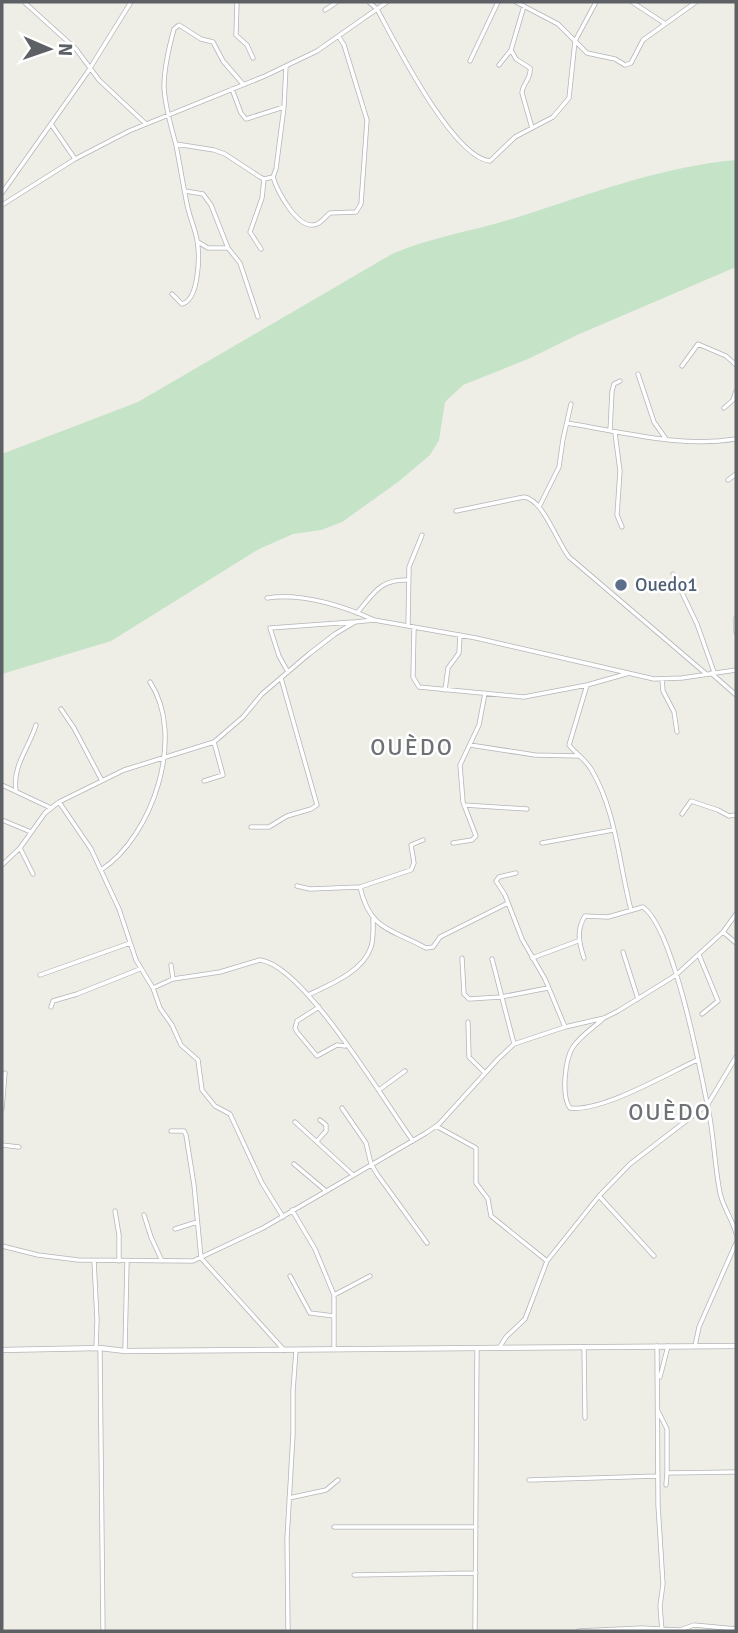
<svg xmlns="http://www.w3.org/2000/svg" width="738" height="1633" viewBox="0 0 738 1633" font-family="Signika,sans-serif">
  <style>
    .green { fill: #c4e3c7 }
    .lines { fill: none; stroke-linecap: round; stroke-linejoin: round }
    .minor-casing { stroke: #b3b5b9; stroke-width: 5 }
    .tertiary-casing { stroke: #b3b5b9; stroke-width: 6 }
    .minor { stroke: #fff; stroke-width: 3.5 }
    .tertiary { stroke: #fff; stroke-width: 4.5 }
    .service-dot { fill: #5c6f8a; stroke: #fff; stroke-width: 2.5 }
    .labels { text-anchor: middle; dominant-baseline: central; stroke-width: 5; stroke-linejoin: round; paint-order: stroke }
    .service-label { font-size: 19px; fill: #4e5e75; stroke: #fff; text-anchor: start }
    .quarter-label { font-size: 23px; letter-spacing: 2px; fill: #6e7276; stroke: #fff }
  </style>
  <rect width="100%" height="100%" fill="#eeede6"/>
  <path class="green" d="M736,160v107l-159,68 -49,24 -65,26 -18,17 -6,38 -9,15 -32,27 -56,40 -21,8 -28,4 -34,15 -148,92 -109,33v-220l136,-52 254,-148c40,-17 82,-23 123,-36 73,-23 144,-51 221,-58z"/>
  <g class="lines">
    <g class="minor-casing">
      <path id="minor" d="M24,2l52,47 23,31 47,44
        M237,2l-1,33 11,10 6,13
        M369,2l8,7c18,33 76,149 113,152l25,-24 38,-20 16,-19 6,-57 21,-39
        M516,2l42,22 29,29 28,6 10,6 6,-2 12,-23 53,-38
        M632,2l32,21
        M325,10l12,-8
        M511,50l5,9 14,9c2,10 -8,16 -8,25l10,35
        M470,61l28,-59
        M499,65l12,-15 13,-44
        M232,89l9,24 5,6 38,-12
        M51,124l24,35
        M176,144l38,6 11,4 35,23 4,2 9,-2 3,-8 8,-62 2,-41
        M273,177c4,13 25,55 44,47 5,-2 9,-8 13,-11l26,-1 5,-8 6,-84 -23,-75 -5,-8
        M185,191l18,3 8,11 17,43 12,15 18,54
        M2,193l85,-120 44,-71
        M2,205l73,-46 54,-28 136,-55 52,-25 70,-49
        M198,242l10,6h20
        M261,249l-11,-17 12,-34 2,-19
        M172,294l10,10c17,-4 18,-48 15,-64 -2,-12 -8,-24 -10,-36 -4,-19 -7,-39 -11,-59 -5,-19 -11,-38 -12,-58 0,-19 5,-40 10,-58l5,-4 22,14 12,3 10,19 19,22
        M682,366l16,-22 28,12 10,9
        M638,374l16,48 12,17
        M724,408l9,-8 3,-9
        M567,423c56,9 112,25 169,16
        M610,431l2,-40 2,-7 6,-3
        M615,433l5,38 -3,44 5,12
        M728,480l8,-6
        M540,505l19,-38 4,-28 8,-35
        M456,511l68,-14c19,2 33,45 45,60l136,116
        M673,574l24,50 17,48
        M267,598c35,-5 73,7 105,21
        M357,613c17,-20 23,-34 51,-33
        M736,618v14
        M408,626l1,-59 13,-32
        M414,627l-1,50 6,10 105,10 63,-12 39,-11
        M288,672l-9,-16 -9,-28 83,-6
        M711,673l25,22
        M662,679l1,12 11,21 3,20
        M587,685l-18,60c7,9 16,14 22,24 25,41 28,95 40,141
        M445,690l3,-22 11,-15 1,-18
        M61,709l13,19 27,51
        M470,745l65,10 44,1
        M204,781l19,-6 -9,-33
        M2,785l49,23
        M16,791c-4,-25 13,-43 20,-66
        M59,802l32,47 28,60 17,51 17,28 7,20 12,17 9,20 17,15 4,30 13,16 15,8 32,69 21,34
        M464,805l63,4
        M682,814l9,-13 27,9 11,6 7,-1
        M2,820l29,12
        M251,827h18l18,-11 24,-7 6,-4 -36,-127
        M453,843l19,-3 4,-4 -13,-34 -3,-37 19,-40 6,-32
        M542,843l71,-13
        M20,848l13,26
        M2,865l18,-17 25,-35 14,-11 65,-32 90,-28 29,-25 19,-23 47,-40 26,-20 20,-12 19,-2 102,18 178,41 28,-1 54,-8
        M101,870c52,-34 85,-134 49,-188
        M516,873l-17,4 -3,4 9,14 17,44 23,40 20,48
        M297,886l13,3 50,-2 51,-17 3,-7 -3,-18 12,-5
        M360,887c10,44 32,42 66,61l7,-1 7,-10 68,-34
        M723,932l13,11
        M623,952l15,47
        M699,955l19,46 -16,13
        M462,958l2,36 5,5 32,-2 47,-9
        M532,958l46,-17
        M584,958c-5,-15 -8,-28 1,-42l23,1 35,-10c30,21 56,156 64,196 7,29 7,60 13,90 3,14 12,26 16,40
        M492,959l22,85
        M171,965l2,14
        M40,975l90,-32
        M153,988l20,-9 47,-7 40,-12c44,5 125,143 153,181
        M308,995c21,-10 55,-23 63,-48 3,-9 2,-19 2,-28
        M51,1007l2,-6 24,-7 63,-25
        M319,1007l-22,14 -2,7 2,4 20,24 20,-11 8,1
        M603,1019c-10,9 -23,17 -30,28 -8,12 -12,49 -3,61 32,4 97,-34 127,-48
        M468,1022l1,35 16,16
        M379,1090l26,-19
        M342,1108l24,35 5,21 6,10 50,69
        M2,1109l3,-36
        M295,1122l58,53
        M436,1126l40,22v35l12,16 3,17 56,45
        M171,1131h13l2,4 8,50 7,73 83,92
        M317,1141l9,-10v-6l-6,-5
        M2,1145l17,2
        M294,1164l32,27
        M599,1196l55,60
        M292,1210l23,39 19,46v54
        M115,1211l4,24v26
        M144,1215l7,22 11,24
        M175,1229l22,-7
        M2,1246l36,9 40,5 115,1 70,-33 163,-95 13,-9 59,-65 16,-15 51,-17 39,-9 14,-7 58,-36 47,-43 13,-18
        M94,1260l3,60 -1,28
        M290,1276l20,37 24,3
        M334,1295l36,-19
        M657,1346l1,159 5,79 -3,22 2,25
        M695,1346l4,-19 37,-84
        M584,1347l1,71
        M100,1348l3,283
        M499,1348l7,-11 19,-18 22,-58 52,-65 31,-32 78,-60 28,-47
        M125,1351l2,-90
        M660,1377l8,-31
        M658,1411l9,18v44
        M529,1480l129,-4
        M666,1485l1,-12 69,-1
        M289,1498l37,-8 12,-10
        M334,1527h142
        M354,1575l122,-2
        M288,1631l-1,-92 6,-105v-43l3,-41
        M475,1631l2,-283
        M578,1631l64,-3 38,2 14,-5 42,4"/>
    </g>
    <g class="tertiary-casing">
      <path id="tertiary" d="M2,1350l98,-2 25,3 611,-5"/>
    </g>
    <use href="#minor" class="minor"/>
    <use href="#tertiary" class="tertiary"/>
  </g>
  <circle class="service-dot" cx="621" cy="585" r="7"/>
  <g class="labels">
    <g class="service-label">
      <text x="635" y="585">Ouedo1</text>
    </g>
    <g class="quarter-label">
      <text x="412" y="747">OUÈDO</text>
      <text x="670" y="1112">OUÈDO</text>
    </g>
  </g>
  <rect width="738" height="1633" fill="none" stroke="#5d6065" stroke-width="7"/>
  <g transform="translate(49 49) rotate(92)" stroke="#ffffff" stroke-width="5" paint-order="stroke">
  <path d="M0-5L12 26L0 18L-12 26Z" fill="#5d6065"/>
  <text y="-10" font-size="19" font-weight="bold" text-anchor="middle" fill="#5d6065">N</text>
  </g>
</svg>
